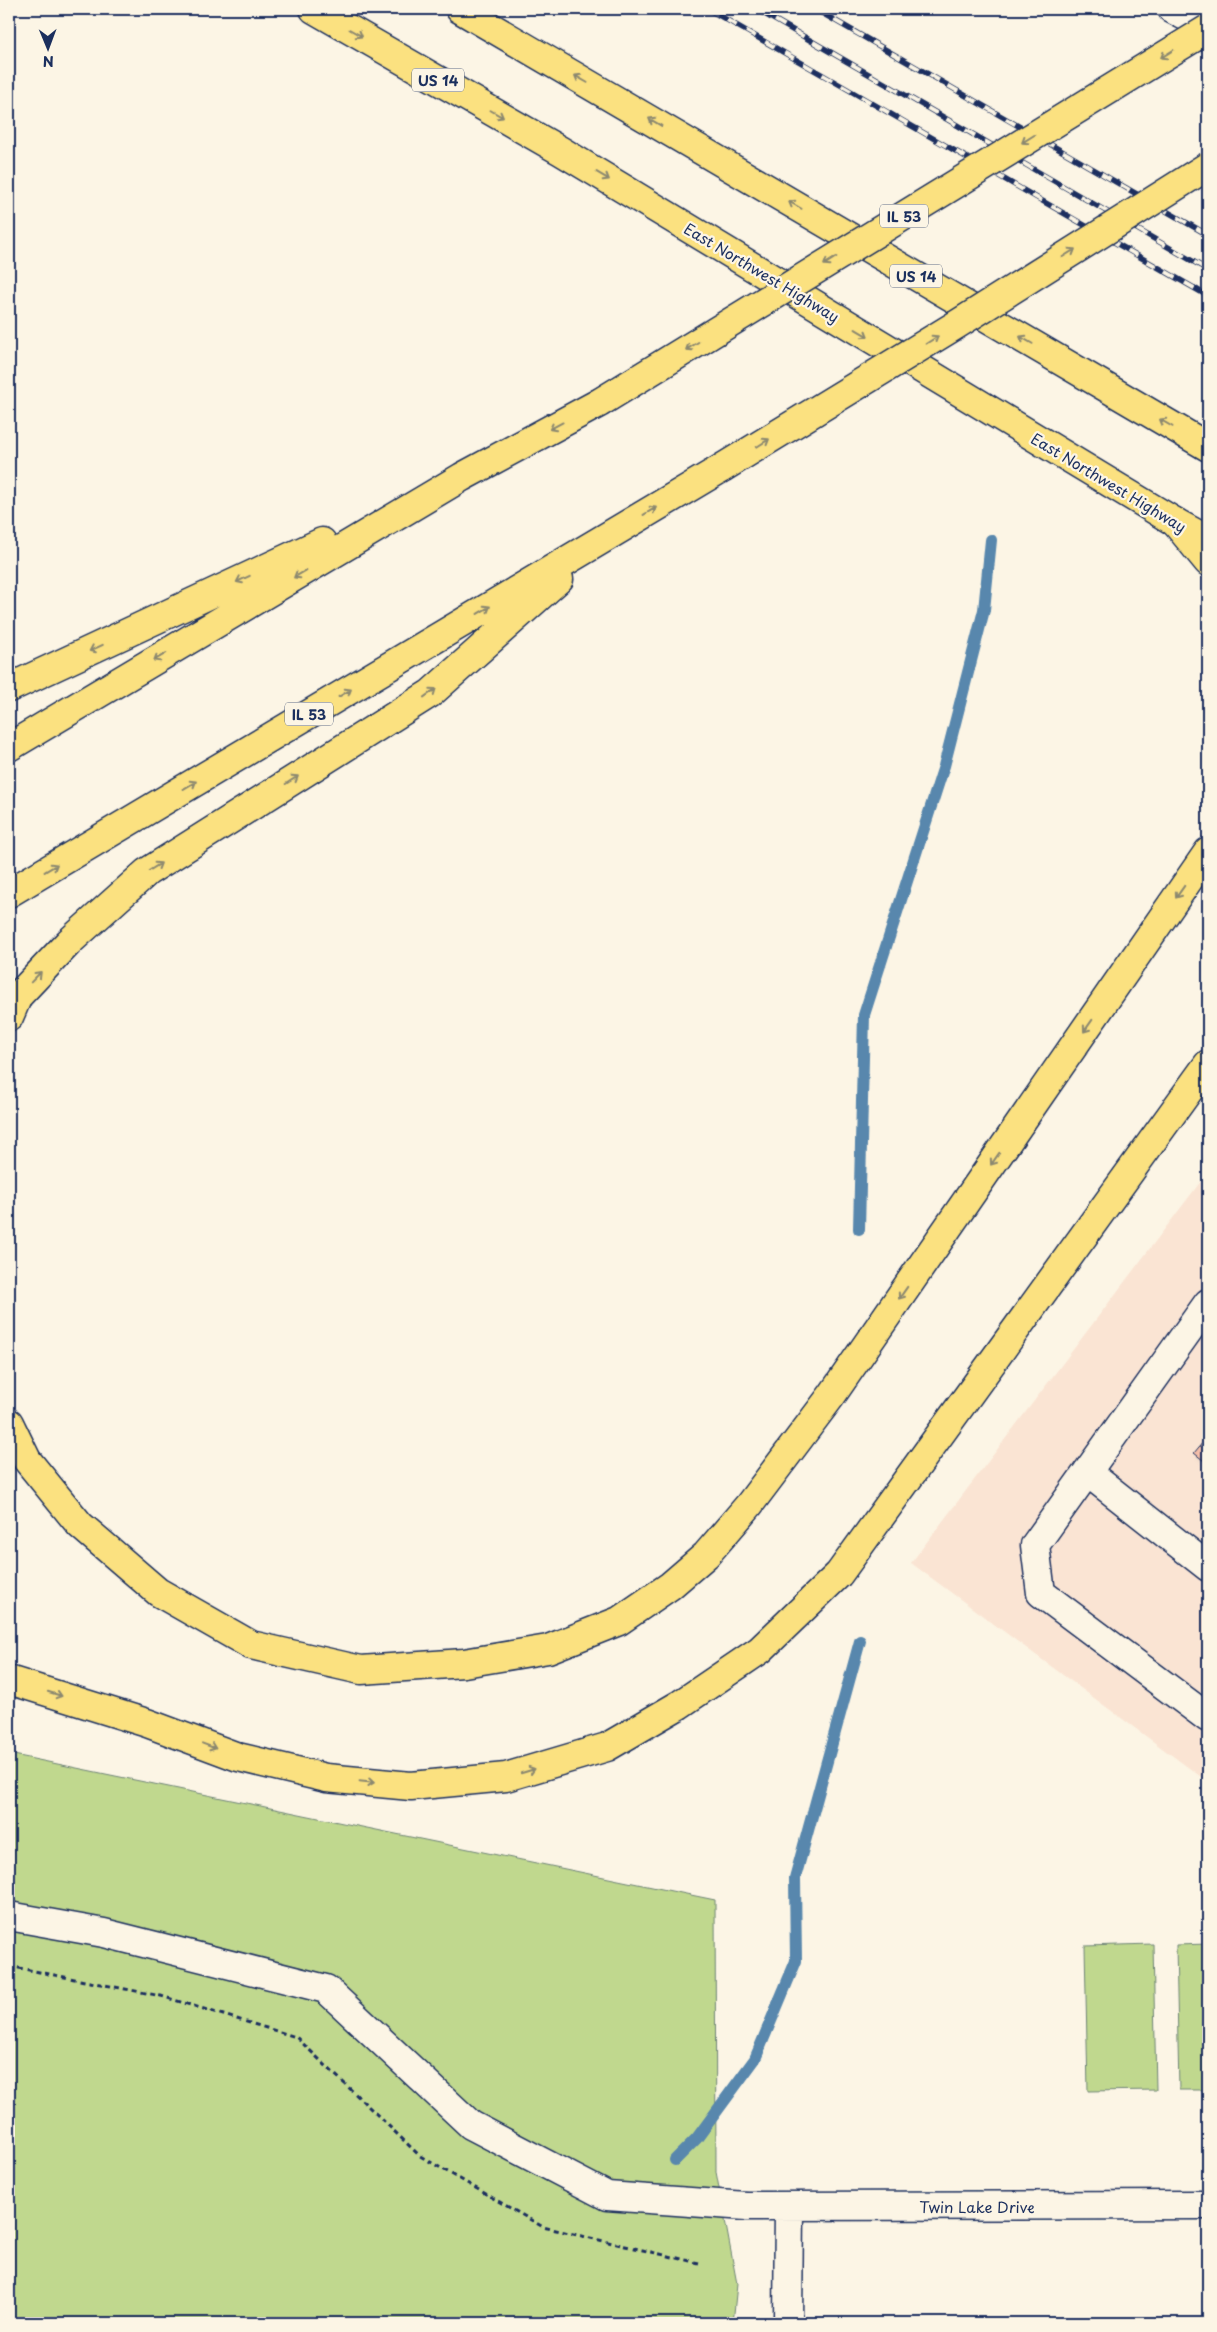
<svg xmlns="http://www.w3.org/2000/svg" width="1217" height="2332" viewBox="0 0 1217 2332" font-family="'Playpen Sans',sans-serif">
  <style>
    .built { fill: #fae4d3 }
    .green { fill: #c0d88e; stroke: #6e8476 }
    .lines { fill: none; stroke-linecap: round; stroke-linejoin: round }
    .stream { stroke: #5887ad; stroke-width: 12 }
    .building { fill: #f4bda8; stroke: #1b2f5e; filter: url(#shadow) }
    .minor-casing { stroke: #1b2f5e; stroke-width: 31 }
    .major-casing { stroke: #1b2f5e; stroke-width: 31 }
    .highway-casing { stroke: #1b2f5e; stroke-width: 31 }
    .path { stroke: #1b2f5e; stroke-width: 3; stroke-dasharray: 5 4; stroke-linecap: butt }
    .minor { stroke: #fcf5e5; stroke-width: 28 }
    .major { stroke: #fbe180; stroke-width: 28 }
    .highway { stroke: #fbe180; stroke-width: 28 }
    .rail-casing { stroke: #1b2f5e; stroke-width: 5.5 }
    .rail { stroke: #fcf5e5; stroke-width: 4; stroke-dasharray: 11; stroke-linecap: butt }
    .highway-bridge-casing { stroke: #1b2f5e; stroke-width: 31; stroke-linecap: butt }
    .highway-bridge { stroke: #fbe180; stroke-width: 28 }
    .oneway { stroke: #8b886f }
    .labels { text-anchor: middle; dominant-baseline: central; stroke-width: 4.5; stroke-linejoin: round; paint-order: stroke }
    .shield { fill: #fcf5e5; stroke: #5e6a86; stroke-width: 1 }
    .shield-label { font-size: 14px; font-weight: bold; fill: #1b2f5e }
    .street-label { font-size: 15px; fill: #1b2f5e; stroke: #fcf5e5 }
  </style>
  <defs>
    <filter id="shadow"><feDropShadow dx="5.5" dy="3" stdDeviation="2.5" flood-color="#0004"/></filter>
  </defs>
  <rect width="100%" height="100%" fill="#fcf5e5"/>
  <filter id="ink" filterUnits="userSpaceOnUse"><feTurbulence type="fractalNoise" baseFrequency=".02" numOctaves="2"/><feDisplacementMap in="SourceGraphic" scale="10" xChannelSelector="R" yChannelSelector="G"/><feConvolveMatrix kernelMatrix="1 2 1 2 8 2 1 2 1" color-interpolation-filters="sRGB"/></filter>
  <g filter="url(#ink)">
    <path class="built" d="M1208,1172v610l-297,-219z"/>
    <path class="green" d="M9,1754l706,146 1,272 21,112 -4,39h-724z
      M1153,1944l3,146 -68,1 -3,-145z
      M1208,1944v146h-29l-3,-145z"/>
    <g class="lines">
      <path class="stream" d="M859,1229l5,-214 80,-249 40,-156 7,-70
        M675,2160l22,-22 58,-79 41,-98 -1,-83 65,-237"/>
    </g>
    <path class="building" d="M1208,1436v28l-14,-11z"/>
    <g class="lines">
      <g class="minor-casing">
        <path id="minor" d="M1172,9l36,19
          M1208,1303l-173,242 6,48 167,125
          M1087,1472l121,95
          M9,1916l95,17 222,56 145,136 136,71 139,10 462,-1
          M788,2323l1,-117"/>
      </g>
      <g class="major-casing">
        <path id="major" d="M314,9l247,142 614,371 33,18
          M460,9l748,438"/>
      </g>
      <g class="highway-casing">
        <path id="highway" d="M1175,522l33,40
          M9,688l313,-146
          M9,747l453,-270 137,-74
          M9,893l713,-425
          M9,1017l9,-21 51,-54 78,-70 284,-179 128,-114
          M9,1423l18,37 53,65 78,67 93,53 110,25 103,-7 84,-14 71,-28 51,-35 36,-31 43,-50 83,-110 376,-543
          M9,1680l138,43 91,34 88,21 85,8 95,-9 101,-30 72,-42 81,-55 79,-76 369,-510"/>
      </g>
      <path class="path" d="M9,1966l152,30 135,41 124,119 123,71 156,36"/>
      <use href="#minor" class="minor"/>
      <use href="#major" class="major"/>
      <use href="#highway" class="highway"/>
      <g class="rail-casing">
        <path id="rail" d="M708,9l500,287
          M756,9l452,261
          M815,9l393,226"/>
      </g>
      <use href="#rail" class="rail"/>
      <g class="highway-bridge-casing">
        <path id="highway-bridge" d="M599,403l609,-374
          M722,468l234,-143 252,-159"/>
      </g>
      <use href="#highway-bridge" class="highway-bridge"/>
    </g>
    <defs><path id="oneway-shaft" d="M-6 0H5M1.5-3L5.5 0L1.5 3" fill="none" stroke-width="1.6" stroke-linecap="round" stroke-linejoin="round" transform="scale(1.25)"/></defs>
    <g class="oneway">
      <use href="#oneway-shaft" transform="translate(356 33) rotate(30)"/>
      <use href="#oneway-shaft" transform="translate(1167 54) rotate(148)"/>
      <use href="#oneway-shaft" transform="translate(581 79) rotate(-150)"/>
      <use href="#oneway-shaft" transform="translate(497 114) rotate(30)"/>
      <use href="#oneway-shaft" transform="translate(655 122) rotate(-149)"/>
      <use href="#oneway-shaft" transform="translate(1028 139) rotate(148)"/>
      <use href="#oneway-shaft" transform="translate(603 176) rotate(31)"/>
      <use href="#oneway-shaft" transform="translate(795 205) rotate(-150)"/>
      <use href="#oneway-shaft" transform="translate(1069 253) rotate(-32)"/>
      <use href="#oneway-shaft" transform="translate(830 261) rotate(148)"/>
      <use href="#oneway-shaft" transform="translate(862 333) rotate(31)"/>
      <use href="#oneway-shaft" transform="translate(932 340) rotate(-32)"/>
      <use href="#oneway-shaft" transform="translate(1026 340) rotate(-150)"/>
      <use href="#oneway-shaft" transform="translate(692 346) rotate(148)"/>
      <use href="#oneway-shaft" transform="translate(1166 423) rotate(-150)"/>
      <use href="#oneway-shaft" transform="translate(556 426) rotate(152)"/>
      <use href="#oneway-shaft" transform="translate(763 443) rotate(-32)"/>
      <use href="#oneway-shaft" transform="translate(650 511) rotate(-31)"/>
      <use href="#oneway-shaft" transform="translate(300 574) rotate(149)"/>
      <use href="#oneway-shaft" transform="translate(243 579) rotate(155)"/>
      <use href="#oneway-shaft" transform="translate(484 610) rotate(-31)"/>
      <use href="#oneway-shaft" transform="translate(96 648) rotate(155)"/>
      <use href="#oneway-shaft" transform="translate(160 657) rotate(149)"/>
      <use href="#oneway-shaft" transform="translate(345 693) rotate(-31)"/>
      <use href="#oneway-shaft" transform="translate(430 693) rotate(-36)"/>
      <use href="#oneway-shaft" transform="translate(292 780) rotate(-32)"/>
      <use href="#oneway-shaft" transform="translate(190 785) rotate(-31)"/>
      <use href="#oneway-shaft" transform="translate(155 867) rotate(-32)"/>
      <use href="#oneway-shaft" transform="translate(51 868) rotate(-31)"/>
      <use href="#oneway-shaft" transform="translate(1180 892) rotate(125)"/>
      <use href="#oneway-shaft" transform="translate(36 977) rotate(-46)"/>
      <use href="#oneway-shaft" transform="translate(1088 1026) rotate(125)"/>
      <use href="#oneway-shaft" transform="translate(995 1159) rotate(125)"/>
      <use href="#oneway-shaft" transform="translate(903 1293) rotate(125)"/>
      <use href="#oneway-shaft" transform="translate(55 1694) rotate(17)"/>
      <use href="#oneway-shaft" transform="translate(209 1746) rotate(21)"/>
      <use href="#oneway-shaft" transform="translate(528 1771) rotate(-17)"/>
      <use href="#oneway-shaft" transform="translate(367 1782) rotate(6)"/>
    </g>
  </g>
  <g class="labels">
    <g class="shield">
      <rect x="412" y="68.5" width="52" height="23" rx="4"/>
      <rect x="880" y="204.5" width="48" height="23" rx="4"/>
      <rect x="890" y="264.5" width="52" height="23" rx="4"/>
      <rect x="285" y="702.5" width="48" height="23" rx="4"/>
    </g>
    <g class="shield-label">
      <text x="438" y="80">US 14</text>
      <text x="904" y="216">IL 53</text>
      <text x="916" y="276">US 14</text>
      <text x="309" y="714">IL 53</text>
    </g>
    <g class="street-label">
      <text transform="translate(762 272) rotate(31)">East Northwest Highway</text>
      <text transform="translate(1109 482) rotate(31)">East Northwest Highway</text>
      <text x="977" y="2206">Twin Lake Drive</text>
    </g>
  </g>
  <rect width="1217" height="2332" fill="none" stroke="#fcf5e5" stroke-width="30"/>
  <rect x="15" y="15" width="1187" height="2302" fill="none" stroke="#1b2f5e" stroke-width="2" filter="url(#ink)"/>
  <g transform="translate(48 48) rotate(179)" stroke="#fcf5e5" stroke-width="4" paint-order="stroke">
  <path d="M0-4L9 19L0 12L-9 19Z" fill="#1b2f5e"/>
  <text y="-8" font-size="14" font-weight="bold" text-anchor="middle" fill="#1b2f5e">N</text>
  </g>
</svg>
